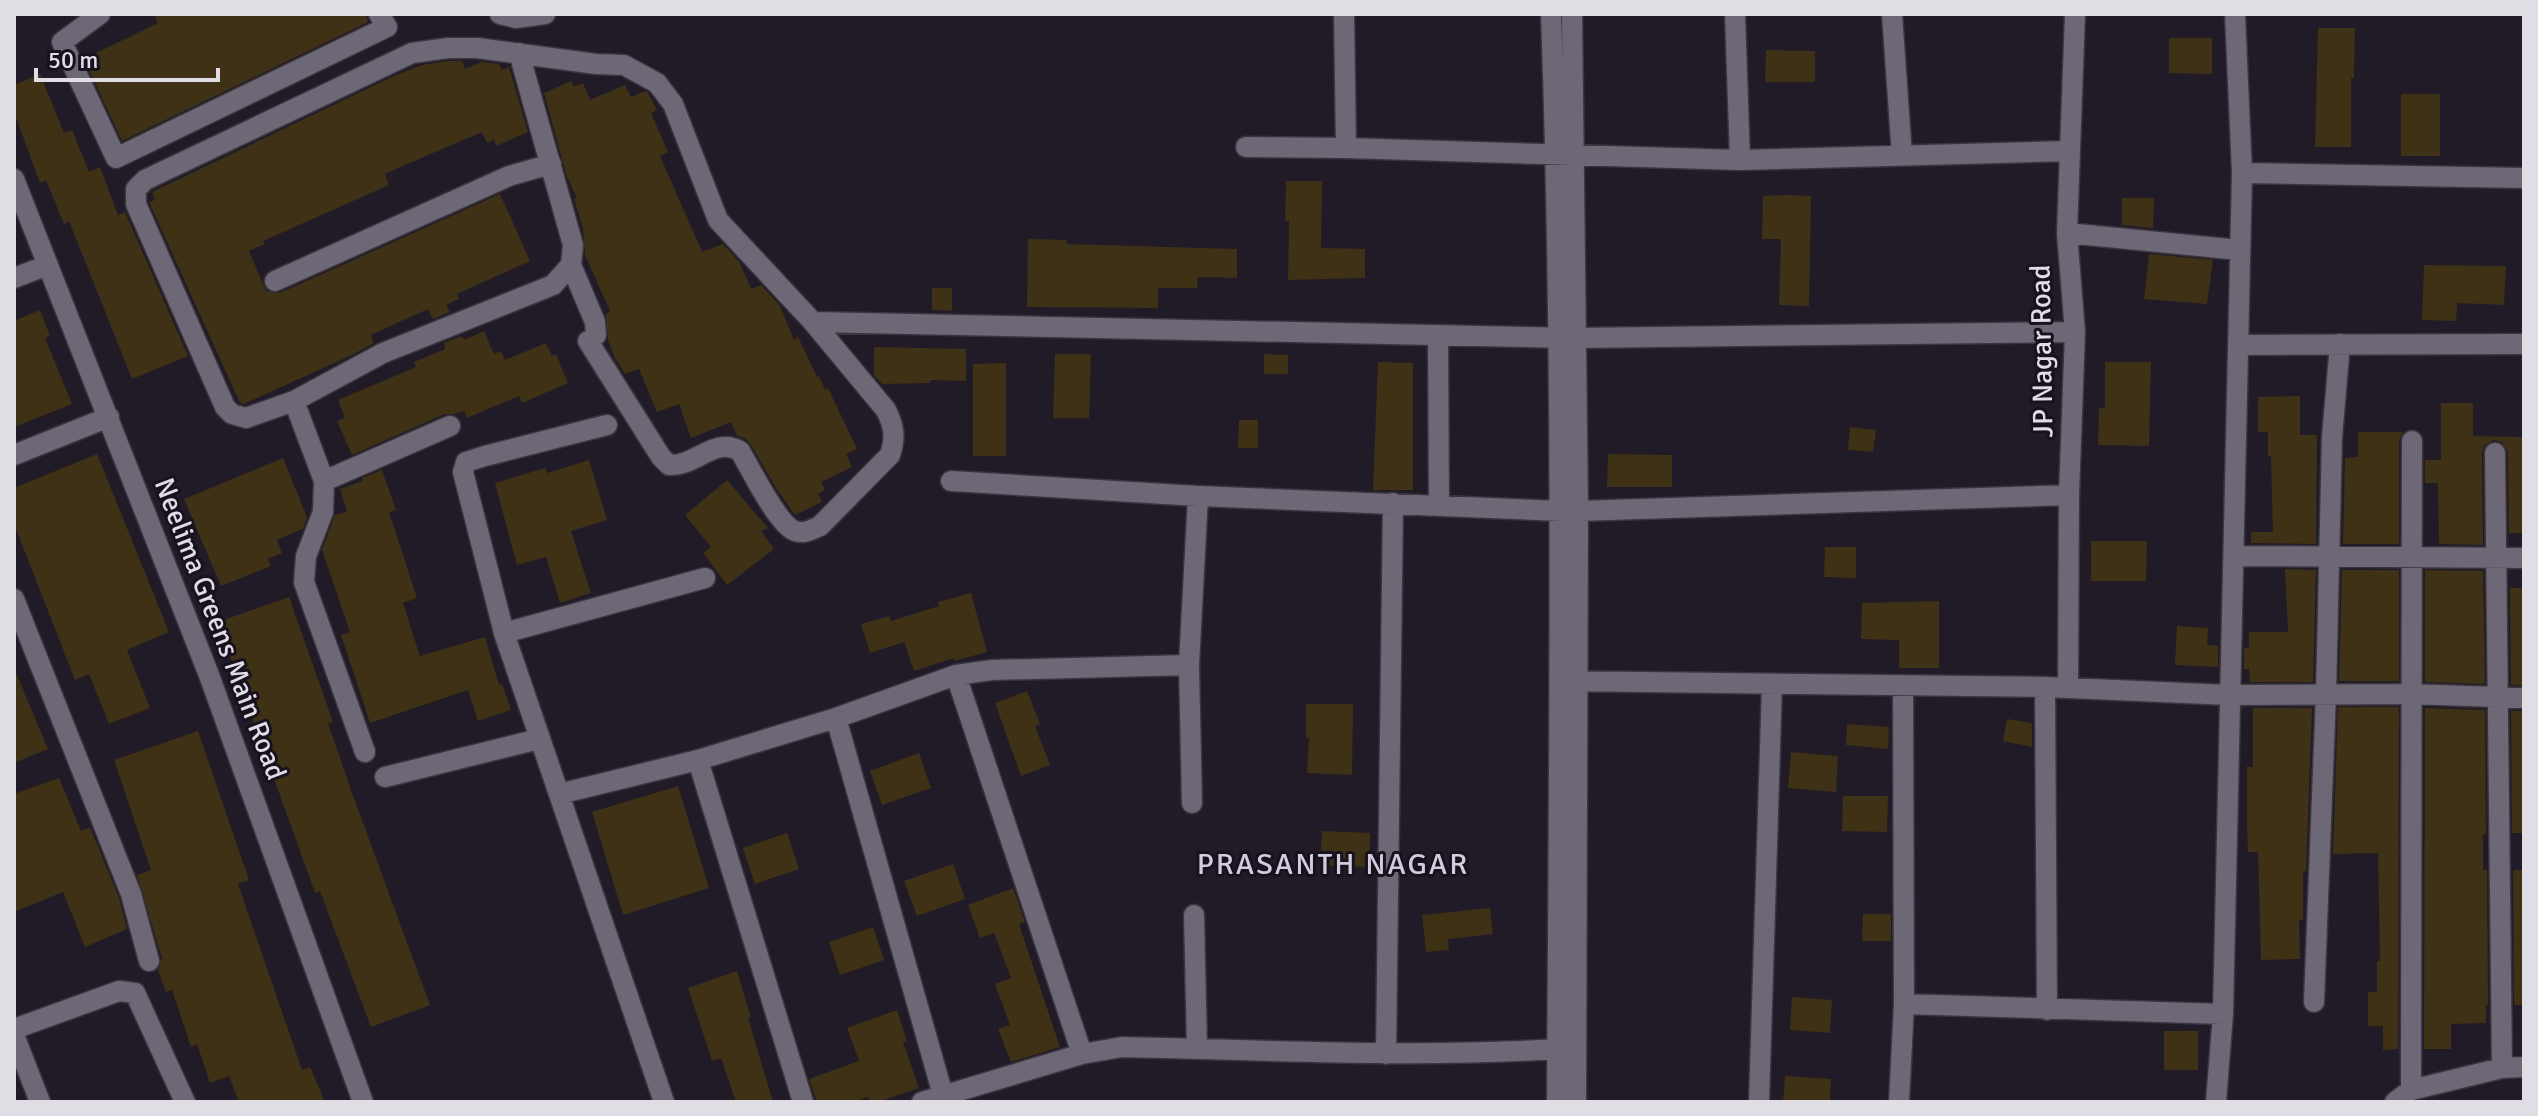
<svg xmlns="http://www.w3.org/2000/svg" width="2538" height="1116" viewBox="0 0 2538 1116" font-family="Signika,sans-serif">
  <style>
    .building { fill: #3e3115 }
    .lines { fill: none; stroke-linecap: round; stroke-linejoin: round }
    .minor-casing { stroke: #39353f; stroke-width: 23 }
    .minor { stroke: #6d6776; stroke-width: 20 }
    .labels { text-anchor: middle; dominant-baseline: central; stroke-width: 6; stroke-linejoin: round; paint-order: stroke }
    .street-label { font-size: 28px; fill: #e0dde5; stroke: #17121e }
    .neighbourhood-label { font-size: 30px; letter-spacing: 2px; fill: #d3ccdd; stroke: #17121e }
  </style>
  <rect width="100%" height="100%" fill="#211b28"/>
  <path class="building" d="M154,14h212l2,8 -246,119 -38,-82 74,-36z
    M2318,28h37l-1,50h-3v69h-36z
    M2169,38h43v36l-43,-1z
    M1766,50l49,1v31h-50z
    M449,61h13l3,8 16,-7 18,2 3,6 7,-3 19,65 -32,14 -2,-6 -7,3 -5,-11 -77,33 -20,9 4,11 -126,56 2,3 -16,7 17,40 14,2 220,-99 30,67 -73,33 2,5 -13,6 4,7 -17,7 -5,-10 -57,26 3,8 -20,11 -110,50 -4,-1 -91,-201 6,-2 -3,-8 242,-116 28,-11z
    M40,74l24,59 8,-3 17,42 11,-5 18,48 7,-3 63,144 -56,23 -63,-158 -5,3 -18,-44 -6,3 -26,-71v-27z
    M571,81l3,6 9,-4 7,17 35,-15 6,12 14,-6 3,2 9,17 -6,3 17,39 -8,4 42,96 21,-8 17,19 11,26 10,-4 19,21 14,34 4,-3 19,40 2,-1 6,13 3,-1 29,61 -11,5 6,13 -31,15 4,8 -7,4 4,8 -27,13 -19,-27 -25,-43 -6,-7 -8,-2 -6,-14 -40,16 -12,-34 -22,8 -18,-43 -14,5 -10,-16 -7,-18 -2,-26 4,-3 -25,-56 -2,-27 -9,-29 3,-1 -10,-21 -23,-84z
    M2401,94h39v62h-39z
    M1286,181h36l-1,67 44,1v29l-77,2 1,-59h-4z
    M1786,195l25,1 -2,110 -30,-1 2,-66h-19l1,-43z
    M2122,198h32l-1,30 -31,-3z
    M1028,239l39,1 -1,4 171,5v29l-39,-1 -1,11h-39v20l-131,-1z
    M2149,254l64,6 -6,44 -63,-5z
    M2424,265l82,1 -2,39 -47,-2 -1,18 -34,-1z
    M932,288h20v23l-20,-1z
    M40,310l10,26 -5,2 27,66 -58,23v-106z
    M484,331l10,23 7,-3 4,9 41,-17 6,13 4,-2 12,29 -46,20 -3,-7 -52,22 -3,-7 -9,3h-10l-93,41 -15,-34 8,-3 -7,-18 78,-33 -2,-5 31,-13 -1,-6 18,-7 2,4z
    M874,347l92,2v32l-36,-1v3l-48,1 -8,-9z
    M1055,354h36l-2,64h-36z
    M1264,354l24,1v19h-24z
    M1378,362l35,1v127h-40z
    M2105,362h46l-2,84 -51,-1 1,-37h6z
    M1006,363v93h-33v-92z
    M2300,396v39h17l-1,109 -65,-1v-11h22l-2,-76h-3v-24h-10v-35z
    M2441,403h32v33l51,1v96h-15l-1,-81 -6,-10 -8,-2 -10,6 -2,7 1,92 -44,-1 -1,-61h-13v-23h16z
    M1239,420h19v28h-20z
    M1850,427l26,3 -3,22 -25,-2z
    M2358,432h45l-4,9v103h-56l2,-86 13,-1z
    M97,454l72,178 -42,18 23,58 -41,16 -20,-50 -14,6 -61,-156v-36z
    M1608,454l64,1v32h-65z
    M283,458l24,59 -4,12 -26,11 5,13 -14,6 3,7 -50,20 -37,-87z
    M589,460l18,60 -36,11 20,62 -31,10 -14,-46 -29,8 -22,-82 50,-15 2,5z
    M382,470l14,40 -7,2 28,86 -14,5 17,53 65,-19 14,48 3,-1 9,26 -33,11 -10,-31 -98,33 -29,-88 9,-3 -28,-82 13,-35 12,-3 -7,-23 23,-8 -1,-3z
    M727,480l41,48 -7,3 13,18 -47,36 -24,-32 8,-6 -26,-32z
    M2091,541h56l-1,40h-55z
    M1825,547h31v31l-32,-1z
    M2285,569l31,1 -3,112h-63l-1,-13h-5v-21h5v-16h39z
    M2342,570h57v111h-60z
    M2425,570l58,1 2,113 -60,-2z
    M2510,588h14v97h-13z
    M971,593l16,59 -33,9v-3l-40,13 -10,-29 -34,11 -9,-29 28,-8 2,5 48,-15 -1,-4z
    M289,597l44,125 -5,1 24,70 78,212 -59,22 -51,-136 -5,2 -97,-271z
    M1939,601v67h-40v-28l-38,-1 1,-36z
    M2177,626l31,2 -1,17 11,1v21l-43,-2z
    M14,668l34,81 -34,14z
    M1027,691l13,33 -5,2 15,39 -29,11 -26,-73z
    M1306,704h47l-1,71 -45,-2 2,-35h-3z
    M2338,707h61l-1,342 -15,1v-24h-15v-34h9v-31h3l-2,-108 -45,1z
    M2253,708h59l-6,163h-3v49h-4l1,39 -39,1 -3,-108h-10l-1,-28v-57h6z
    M2425,708l60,2 1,124h-3v36h4l1,135h-2v18l-35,1v25h-27z
    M2511,711h13v122h-12z
    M2007,719l25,4v24l-29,-6z
    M1847,724l42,3 -1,22 -42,-4z
    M198,731l51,149 -11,4 64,186 8,-3 15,35h-86l-10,-26 -19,7 -13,-39 -6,3 -19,-57 -6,2 -8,-22 4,-12 -25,-83 14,-5 -37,-110z
    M1791,752l47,4 -2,36 -48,-4z
    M919,753l12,35 -49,17 -12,-34z
    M59,778l22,53 9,-4 29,71 8,31 -42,18 -22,-55 -49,20v-118z
    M678,786l31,102 -86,27 -31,-103z
    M1843,796h45l-1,36 -45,-1z
    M1322,831l48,2 -1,34 -49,-2z
    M787,833l12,36 -44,15 -12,-36z
    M953,864l12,35 -48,17 -13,-35z
    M2513,870h11v135h-10z
    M1013,888l12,34 -6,2 41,123 -49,15 -13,-33 12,-4 -15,-41 16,-6 -17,-45 -14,5 -12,-33z
    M1490,908l3,26 -45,5 1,11 -23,2 -4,-37z
    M1863,914h28v27h-29z
    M873,927l11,33 -44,15 -11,-33z
    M737,971l14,46 -3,1 25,84h-37l-15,-44 -9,3 -24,-73z
    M1792,997l40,3 -2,33 -40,-3z
    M897,1010l10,31 -4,1 16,46 -41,14h-8l-2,-5 -16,5h-35l-8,-23 50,-18 -12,-33z
    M2164,1031h34v39h-34z
    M1785,1076l46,3 -1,23h-47z"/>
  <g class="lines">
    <g class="minor-casing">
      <path id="minor" d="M100,14l-38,28 54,116 271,-131 -8,-13
        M500,14l16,4 29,-4
        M1344,14l2,134
        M1551,14c13,363 8,725 6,1088
        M1572,14l6,497 -2,591
        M1735,14l5,146
        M1892,14l10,142
        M519,53l54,192 -2,20 -18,20 -170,68 -89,48 -48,17 -14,-4 -7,-7 -89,-203v-15l9,-9 267,-127 36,-5h29l119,16 28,1 33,18 16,21 45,116 95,102 73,88c8,16 10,27 4,45l-70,71c-9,4 -16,8 -25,5 -17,-6 -45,-63 -55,-80 -25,-15 -45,16 -71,14l-8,-8 -73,-116
        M1246,147l100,1 394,12 329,-9
        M2242,173l282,5
        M14,179l195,496 154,427
        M2067,233l172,17
        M571,265l24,57 1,13
        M14,278l34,-13
        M275,281l234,-105 42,-12
        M813,322l762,16 500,-6
        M1438,335l1,171
        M2239,345l285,-1
        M294,401l30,80 -1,31 -17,44 -2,26 61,170
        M607,425l-122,31 -19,6 -3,10 41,161 160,469
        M2495,453l7,615
        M14,455l95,-38
        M324,481l126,-55
        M951,481l247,15 363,15
        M1578,511l491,-16
        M2234,556l290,2
        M14,599l117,295 18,67
        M504,633l201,-55
        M956,675l126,379
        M1564,681l481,6 185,8 180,-1 114,4
        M2045,687l2,323
        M2068,688l1,-193 6,-163 -8,-99 8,-219
        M836,718l109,384
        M698,760l105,342
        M385,777l154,-38
        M559,794l139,-34 138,-42 120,-43 36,-5 197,-5
        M1192,803l-3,-138 9,-169
        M1194,915l3,133
        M2314,1002l12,-308 6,-257 8,-93
        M1904,1004l319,10
        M14,1029l105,-38 16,2 50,109
        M14,1035l26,67
        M1386,1054l7,-551
        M2411,1090l1,-649
        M922,1102l160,-48 40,-7c145,3 290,11 435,2
        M1759,1102l13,-418
        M1899,1102l5,-98 -1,-319
        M2216,1102l7,-88 19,-841 -7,-159
        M2395,1102l16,-12 91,-22 22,-1"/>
    </g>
    <use href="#minor" class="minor"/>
  </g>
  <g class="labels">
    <g class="street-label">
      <text transform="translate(2042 351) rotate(-91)">JP Nagar Road</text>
      <text transform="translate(220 629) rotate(69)">Neelima Greens Main Road</text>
    </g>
    <g class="neighbourhood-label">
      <text x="1333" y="864">PRASANTH NAGAR</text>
    </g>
  </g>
  <rect width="2538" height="1116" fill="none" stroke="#e0dde5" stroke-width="32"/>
  <path d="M36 68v12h182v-12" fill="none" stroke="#e0dde5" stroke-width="4"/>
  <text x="48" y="68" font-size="24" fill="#e0dde5" stroke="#17121e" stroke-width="6" paint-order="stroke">50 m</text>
</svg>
